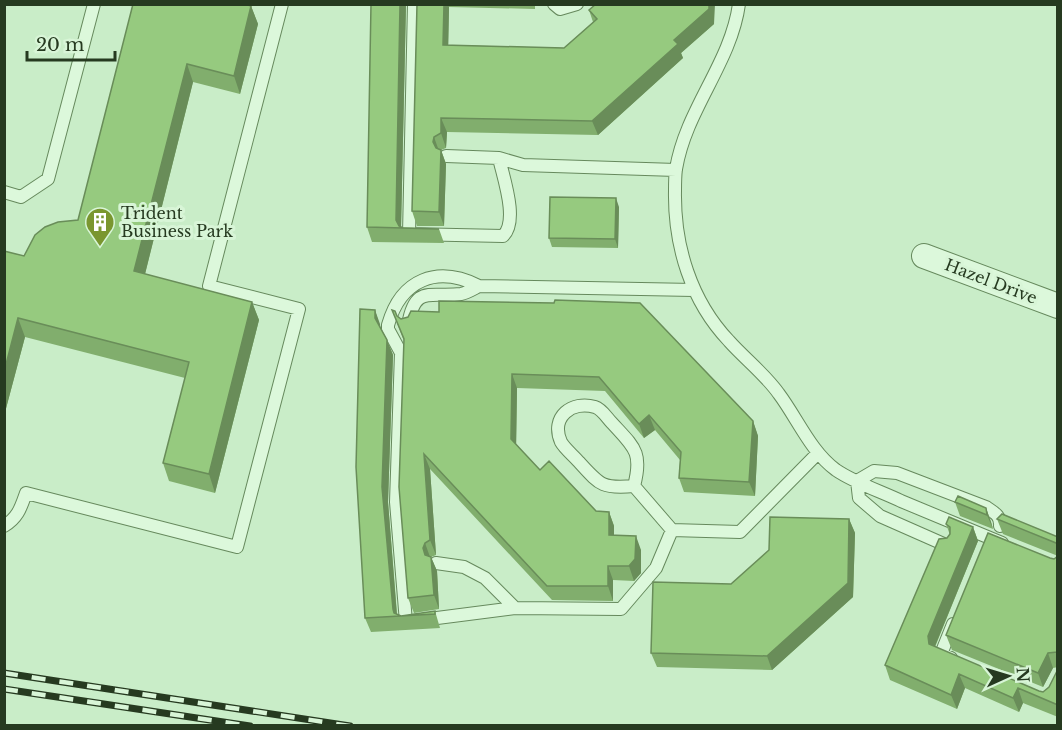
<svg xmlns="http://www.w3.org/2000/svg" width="1062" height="730" viewBox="0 0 1062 730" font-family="'Libre Baskerville',serif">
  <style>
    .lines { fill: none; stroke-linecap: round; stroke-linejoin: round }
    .service-casing { stroke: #66895d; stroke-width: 14 }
    .minor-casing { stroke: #66895d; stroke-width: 26 }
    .service { stroke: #dcf8db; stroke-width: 12 }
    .minor { stroke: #dcf8db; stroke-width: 24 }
    .rail-casing { stroke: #263a20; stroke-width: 7 }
    .rail { stroke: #d8f5d7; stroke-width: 4.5; stroke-dasharray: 14; stroke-linecap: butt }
    .wall { fill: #81ae6d }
    .shaded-wall { fill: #698d59 }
    .building { fill: #96ca7f; stroke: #698d59; stroke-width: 1.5 }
    .labels { text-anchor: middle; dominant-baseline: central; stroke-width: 6; stroke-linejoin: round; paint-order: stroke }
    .poi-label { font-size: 16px; fill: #263a20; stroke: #d8f5d7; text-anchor: start }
    .street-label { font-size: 16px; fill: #263a20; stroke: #d8f5d7 }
  </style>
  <rect width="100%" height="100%" fill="#c9edc8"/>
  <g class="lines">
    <g class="service-casing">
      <path id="service" d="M414,4l-5,230 94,2c16,-15 0,-59 -4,-78
        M554,4l6,5 17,-5
        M739,4c-8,59 -53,105 -63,165 -1,7 -1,15 -1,22 -1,55 16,110 54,150 16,18 36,33 50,53 18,24 32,58 57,76 19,13 44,21 65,31 34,14 67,28 101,42
        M446,156l53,2 24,7 153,5
        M4,192l17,5 27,-18 46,-175
        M479,286c-42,-21 -78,-7 -91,39v4l13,24 -5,149 10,120 109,-14 106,1 35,-41 16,-38 68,2 78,-79
        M408,325c7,-41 22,-27 53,-31 6,-1 12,-5 18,-8l215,4
        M634,486c9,-34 0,-39 -22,-63 -5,-5 -10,-14 -17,-16 -23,-7 -45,10 -34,35 4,7 13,14 18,20 21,23 23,27 55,24l38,44
        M4,526c14,-8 17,-19 22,-33l211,54 62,-238 -90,-23 73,-282
        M948,546l-68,-30 -21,-18 -2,-17 17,-10 23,2 89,34c7,5 15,8 14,19
        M436,563l28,4 21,11 30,30
        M951,658l-10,-4 12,-30"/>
    </g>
    <g class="minor-casing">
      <path id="minor" d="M924,256l134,50"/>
    </g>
    <use href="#service" class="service"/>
    <use href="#minor" class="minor"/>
    <g class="rail-casing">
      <path id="rail" d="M4,673l346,53
        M4,689l246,37"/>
    </g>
    <use href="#rail" class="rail"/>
  </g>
  <path class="wall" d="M133,4l118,2 7,18 -18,70 -47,-12 -48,192 107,28 7,18 -44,173 -46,-12 -6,-18 22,-85 -160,-41 -21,79 20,-160 54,-36z
    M406,4l-5,223 38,2 5,14 -72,-1 -5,-15z
    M417,4h118v5l-86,-2 -1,38 116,3 29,-26 -4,-12 125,14 -33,29 2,5 -85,77 -151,-3 -1,16 -5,2 5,14 -2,62h-27l-5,-15z
    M619,207l-1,41 -66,-1 -3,-9z
    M375,310l5,17 7,13 6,15 -5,147 9,112 4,2 34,-5 5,17 -69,4 -6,-14z
    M392,310l5,6 4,3 352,102 5,15 -3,60 -71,-4 -5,-14 1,-18 -25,-30 -11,8 -39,-47 -88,-3 -1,57 24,25 56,41 13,1 5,14v9l27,15v23l-7,8 -21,-1v21l-61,-1 -122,-131 6,86 -5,2 6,14 2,38 -25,4 -6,-15 -4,-257z
    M955,502l31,6 5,14 2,7 -33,-13z
    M849,519l6,14 -2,64 -81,73 -115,-3 -6,-14 80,-69z
    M997,519l61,18v19l-55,-22z
    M946,524l27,3 5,14 -43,106 104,44 4,1 6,-5 9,-18v48l-35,-14 -4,9 -54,-24 -8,21 -67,-29 -5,-15 62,-127 3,-3z
    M1058,556v111l-5,1 -10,19 -91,-37 -6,-15 104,-77 4,1z"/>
  <path class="shaded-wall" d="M400,4h6l-5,224h-3l-2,-8z
    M444,4h4l1,3 -1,53 -5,-15z
    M709,4h6l-1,20 -33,29 2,5 -85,77 -6,-14 82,-81z
    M251,6l7,18 -18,70 -6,-18z
    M187,64l6,18 -52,208 -7,-19z
    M441,118l6,14 -1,16 -5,-15z
    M434,137l5,14 -1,5 -5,-14z
    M441,150l5,14 -2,62 -5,-14z
    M616,198l3,9 -1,41 -3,-9z
    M252,302l7,18 -44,173 -6,-19z
    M375,310l5,14 1,9 -6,-15z
    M18,318l7,19 -21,79v-44z
    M387,340l6,15 -5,147 9,114h-2l-2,-7 -11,-122z
    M512,374l5,14 -1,66 -5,-15z
    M649,415l6,15 -11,8 -5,-14z
    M753,421l5,15 -3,60 -6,-14z
    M424,454l6,15 6,86 -6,-15z
    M986,508l5,14 2,7 -6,-14z
    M609,512l5,14v24l-5,-15z
    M849,519l6,14 -2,64 -81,73 -5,-14z
    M973,527l5,14 -45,110 -4,-7 -1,-8z
    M636,536l5,14v23l-7,8 -5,-15z
    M425,543l5,14 -2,5 -5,-14z
    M431,557l6,14 2,38 -5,-14z
    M608,566l5,14v21l-5,-15z
    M1048,653l5,15 -10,19 -5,-14z
    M959,674l6,14 -8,21 -6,-14z
    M1018,688l5,15 -4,9 -6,-14z"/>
  <path class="building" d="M133,4h112l6,2 -17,70 -47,-12 -53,207 118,31 -43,172 -46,-11 26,-101 -171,-44 -14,54v-121l20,5 11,-21 10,-8 13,-5 20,-2z
    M371,4h29l-4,216 3,6 4,2 36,1 -72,-2z
    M417,4h27l-1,41 121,3 33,-29 -8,-9 7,-6h113v5l-35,31 4,4 -86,77 -151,-3v15l-7,4 -1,5 3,6 5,2 -2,62 -27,-1z
    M550,197l66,1 -1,41 -66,-1z
    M555,300l85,3 113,118 -4,61 -70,-4 2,-26 -32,-37 -10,9 -40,-47 -87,-3 -1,65 29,31 9,-9 47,50 13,1v23l27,1 -1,23 -6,7h-21v20h-61l-123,-132 6,86 -5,3 -2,5 2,7 6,2 3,38 -26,3 -9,-111 5,-148 -12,-29 3,1 2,5 4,3 7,-2 3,-6 28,1v-11l115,2z
    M360,309l15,1v8l12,22 -5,147 11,122 1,4 7,3 34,-5v3l-70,4 -9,-151z
    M958,496l28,12 1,7 -32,-13z
    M1002,514l56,23v8l-2,-2 -59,-24z
    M770,517l79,2 -1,64 -81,73 -116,-3 2,-71 78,2 38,-34z
    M949,517l24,10 -45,109 1,8 110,47 4,1 6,-5 9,-18v36l-40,-17 -5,10 -54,-24 -8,21 -66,-30 54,-126 8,-1 3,-4v-7l-4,-3z
    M988,533l62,25 4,1 4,-3v98l-1,-2 -9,1 -10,20 -92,-38z"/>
  <defs>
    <g id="building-pin" transform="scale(1.5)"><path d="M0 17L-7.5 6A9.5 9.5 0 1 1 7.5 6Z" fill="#7a962f" stroke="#d8f5d7"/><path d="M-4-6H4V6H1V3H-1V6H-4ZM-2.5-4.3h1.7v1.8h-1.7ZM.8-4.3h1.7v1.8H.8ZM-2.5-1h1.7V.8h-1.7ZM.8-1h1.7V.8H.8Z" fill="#fff"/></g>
  </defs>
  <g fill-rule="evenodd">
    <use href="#building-pin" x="100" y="222"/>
  </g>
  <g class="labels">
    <g class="poi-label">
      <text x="121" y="213">Trident<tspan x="121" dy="18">Business Park</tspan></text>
    </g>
    <g class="street-label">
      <text transform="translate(991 281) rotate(21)">Hazel Drive</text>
    </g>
  </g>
  <rect width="1062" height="730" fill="none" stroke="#263a20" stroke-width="12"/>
  <g transform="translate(1008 676) rotate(86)" stroke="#d8f5d7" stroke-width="4.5" paint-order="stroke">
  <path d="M0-4.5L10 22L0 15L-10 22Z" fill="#263a20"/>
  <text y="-9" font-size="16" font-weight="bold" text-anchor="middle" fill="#263a20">N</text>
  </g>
  <path d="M27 51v9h88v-9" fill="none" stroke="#263a20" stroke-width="3"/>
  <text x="36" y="51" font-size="18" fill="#263a20" stroke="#d8f5d7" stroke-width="4.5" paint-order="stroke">20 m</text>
</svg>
